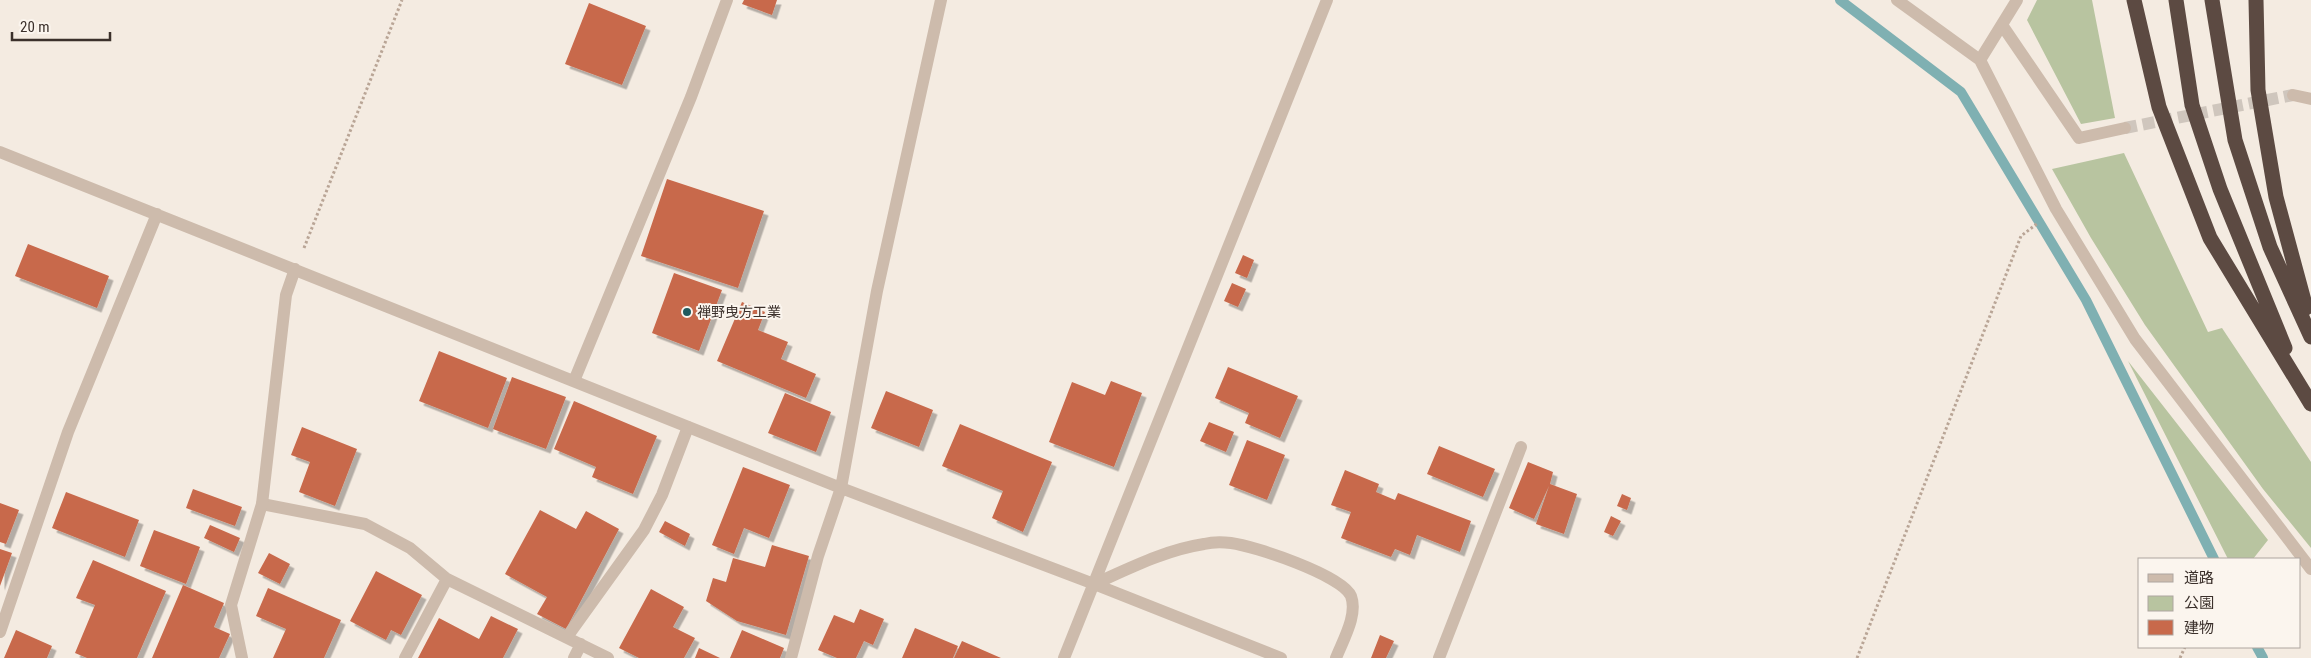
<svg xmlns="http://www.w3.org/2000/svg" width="2311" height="658" viewBox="0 0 2311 658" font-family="'Roboto Condensed','Noto Sans JP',sans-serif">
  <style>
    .green { fill: #b8c4a0 }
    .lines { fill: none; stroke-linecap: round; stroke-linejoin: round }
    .stream { stroke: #7fb0b2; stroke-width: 10 }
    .building { fill: #c8694b; filter: url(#shadow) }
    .minor-tunnel { stroke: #cfc6bd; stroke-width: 12; stroke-dasharray: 12 6; stroke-linecap: butt }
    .path { stroke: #b9a596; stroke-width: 3; stroke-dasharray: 2.5 2.5; stroke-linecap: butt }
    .service { stroke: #cdbbac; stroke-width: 12 }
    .minor { stroke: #cdbbac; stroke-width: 12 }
    .motorway { stroke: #5c4a42; stroke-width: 15 }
    .poi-dot { fill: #1f5a5e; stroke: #fbf5ee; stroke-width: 2 }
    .labels { text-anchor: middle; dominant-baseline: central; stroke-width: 4; stroke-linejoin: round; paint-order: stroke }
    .poi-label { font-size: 14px; fill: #3b302b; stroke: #fbf5ee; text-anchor: start }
  </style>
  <defs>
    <filter id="shadow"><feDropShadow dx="4.5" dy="4.5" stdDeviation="0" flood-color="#0004"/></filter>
  </defs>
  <rect width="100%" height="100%" fill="#f4ebe1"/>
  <path class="green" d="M2037,0h55l23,118 -34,6 -54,-104z
    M2124,153l84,179 14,-4 89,134v86l-48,-59 -118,-164 -54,-87 -39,-69z
    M2128,361l140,179 -15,19h-25z"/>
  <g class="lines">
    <path class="stream" d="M1840,0l121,92 125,208 128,259
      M2257,647l6,11"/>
  </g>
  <path class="building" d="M744,0h33l-5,15 -30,-11z
    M589,3l57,23 -24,59 -57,-21z
    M667,179l97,32 -26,77 -97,-32z
    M28,244l81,32 -12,32 -82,-32z
    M1243,255l11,5 -7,18 -12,-5z
    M674,273l48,17 -23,61 -47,-18z
    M1232,283l14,6 -8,18 -14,-6z
    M742,302l23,10 -7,18 30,12 -7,17 35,15 -10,24 -89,-37z
    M439,351l68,27 -19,50 -69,-27z
    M1228,367l70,29 -18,42 -35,-15 4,-10 -34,-15z
    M512,377l54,20 -20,52 -53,-20z
    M1111,381l31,12 -28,74 -65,-25 23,-60 33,13z
    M886,391l47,19 -14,37 -48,-19z
    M785,393l46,19 -15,40 -48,-19z
    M574,401l83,35 -24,58 -41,-17 4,-10 -42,-18z
    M1209,422l25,10 -8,20 -26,-11z
    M960,424l92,38 -29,70 -31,-14 11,-27 -61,-25z
    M302,427l55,22 -22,57 -36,-14 11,-30 -19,-7z
    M1247,440l38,15 -18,45 -38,-15z
    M1439,446l56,23 -12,28 -56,-23z
    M1528,462l25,10 -3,12 27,10 -13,40 -28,-10 13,-38 -15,33 -25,-11z
    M743,467l47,18 -21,53 -25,-10 -10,26 -22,-9z
    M1345,470l34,14 -3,8 19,8 3,-7 73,28 -11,31 -43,-17 -7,20 -15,-6 -4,8 -50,-19 10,-26 -20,-7z
    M193,489l49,18 -7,19 -49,-18z
    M66,492l73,28 -14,37 -73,-29z
    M1622,494l9,4 -4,12 -10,-4z
    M0,503l19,7 -13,34 -6,-2z
    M540,510l36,19 10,-18 33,18 -53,100 -29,-15 10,-17 -42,-23z
    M1611,516l10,5 -8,15 -9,-4z
    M665,521l25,13 -5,12 -26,-14z
    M210,525l30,13 -6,14 -30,-14z
    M154,530l46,17 -14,37 -46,-18z
    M772,545l37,11 -23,79 -49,-14 -31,-20 7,-23 13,4 7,-24 32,9z
    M0,549l12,4 -12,33z
    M269,553l21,11 -10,20 -22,-11z
    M93,560l73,31 -29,67h-50l-12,-5 20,-48 -19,-7z
    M376,571l46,24 -21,40 -10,-5 -5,10 -36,-19z
    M183,585l41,18 -10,24 16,7 -11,24h-67z
    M268,588l73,32 -17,38h-51l13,-29 -30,-13z
    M651,589l33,18 -11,20 22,11 -11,20h-45l-20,-10z
    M860,609l24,10 -11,26 -9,-4 -8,17h-19l-19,-8 16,-35 20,8z
    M491,616l27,13 -15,29h-85l21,-40 40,21z
    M915,628l43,18 -5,12h-51z
    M16,630l36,16 -5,12h-43z
    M742,630l42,18 -4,10h-50z
    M1380,635l14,6 -8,17h-15z
    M962,641l39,17h-47z
    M699,648l21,10h-25z"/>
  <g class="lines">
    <path class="minor-tunnel" d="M2125,128l168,-33"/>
    <path class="path" d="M304,248l98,-248
      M1857,658l164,-422 17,-13
      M2180,658l5,-11"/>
    <path class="service" d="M262,504l103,20 45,24 37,31 -42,79
      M447,579l161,79
      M567,637l77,-107 18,-35 26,-68
      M574,658l7,-14"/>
    <path class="minor" d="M1897,0l83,60 76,149 79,130 176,230
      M2002,25l77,113 46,-10
      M1980,60l37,-60
      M2293,95l18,4
      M0,152l841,336 253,96 187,74
      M574,381l117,-284 36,-97
      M1094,584c36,-16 71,-34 110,-40 8,-2 19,-2 27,-1 23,3 111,32 120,53 7,19 -8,44 -15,62
      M0,632l68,-200 89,-218
      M242,658l-11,-53 31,-101 24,-209 9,-26
      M791,658l27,-102 23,-68 36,-197 64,-291
      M1064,658l263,-658
      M1439,658l82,-211"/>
    <path class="motorway" d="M2134,0l25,107 51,131 101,166
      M2176,0l16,105 28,84 65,159
      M2212,0l23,140 35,107 41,90
      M2256,0l2,90 18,107 30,111"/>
  </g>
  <circle class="poi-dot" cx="687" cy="312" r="5"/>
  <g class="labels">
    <g class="poi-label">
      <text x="697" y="312">禅野曳方工業</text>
    </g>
  </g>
  <rect x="2138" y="558" width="162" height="90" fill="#fbf5ee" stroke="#aea6a0"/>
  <rect x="2148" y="574" width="25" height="8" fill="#cdbbac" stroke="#aea6a0"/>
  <text x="2184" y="583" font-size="15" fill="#3b302b">道路</text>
  <rect x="2148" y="596" width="25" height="15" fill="#b8c4a0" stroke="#aea6a0"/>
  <text x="2184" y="608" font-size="15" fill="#3b302b">公園</text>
  <rect x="2148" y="620" width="25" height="15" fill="#c8694b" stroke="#aea6a0"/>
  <text x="2184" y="633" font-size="15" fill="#3b302b">建物</text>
  <path d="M12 32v8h98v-8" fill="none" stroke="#3b302b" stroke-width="2.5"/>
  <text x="20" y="32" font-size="15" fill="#3b302b" stroke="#fbf5ee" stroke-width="4" paint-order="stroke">20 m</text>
</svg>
